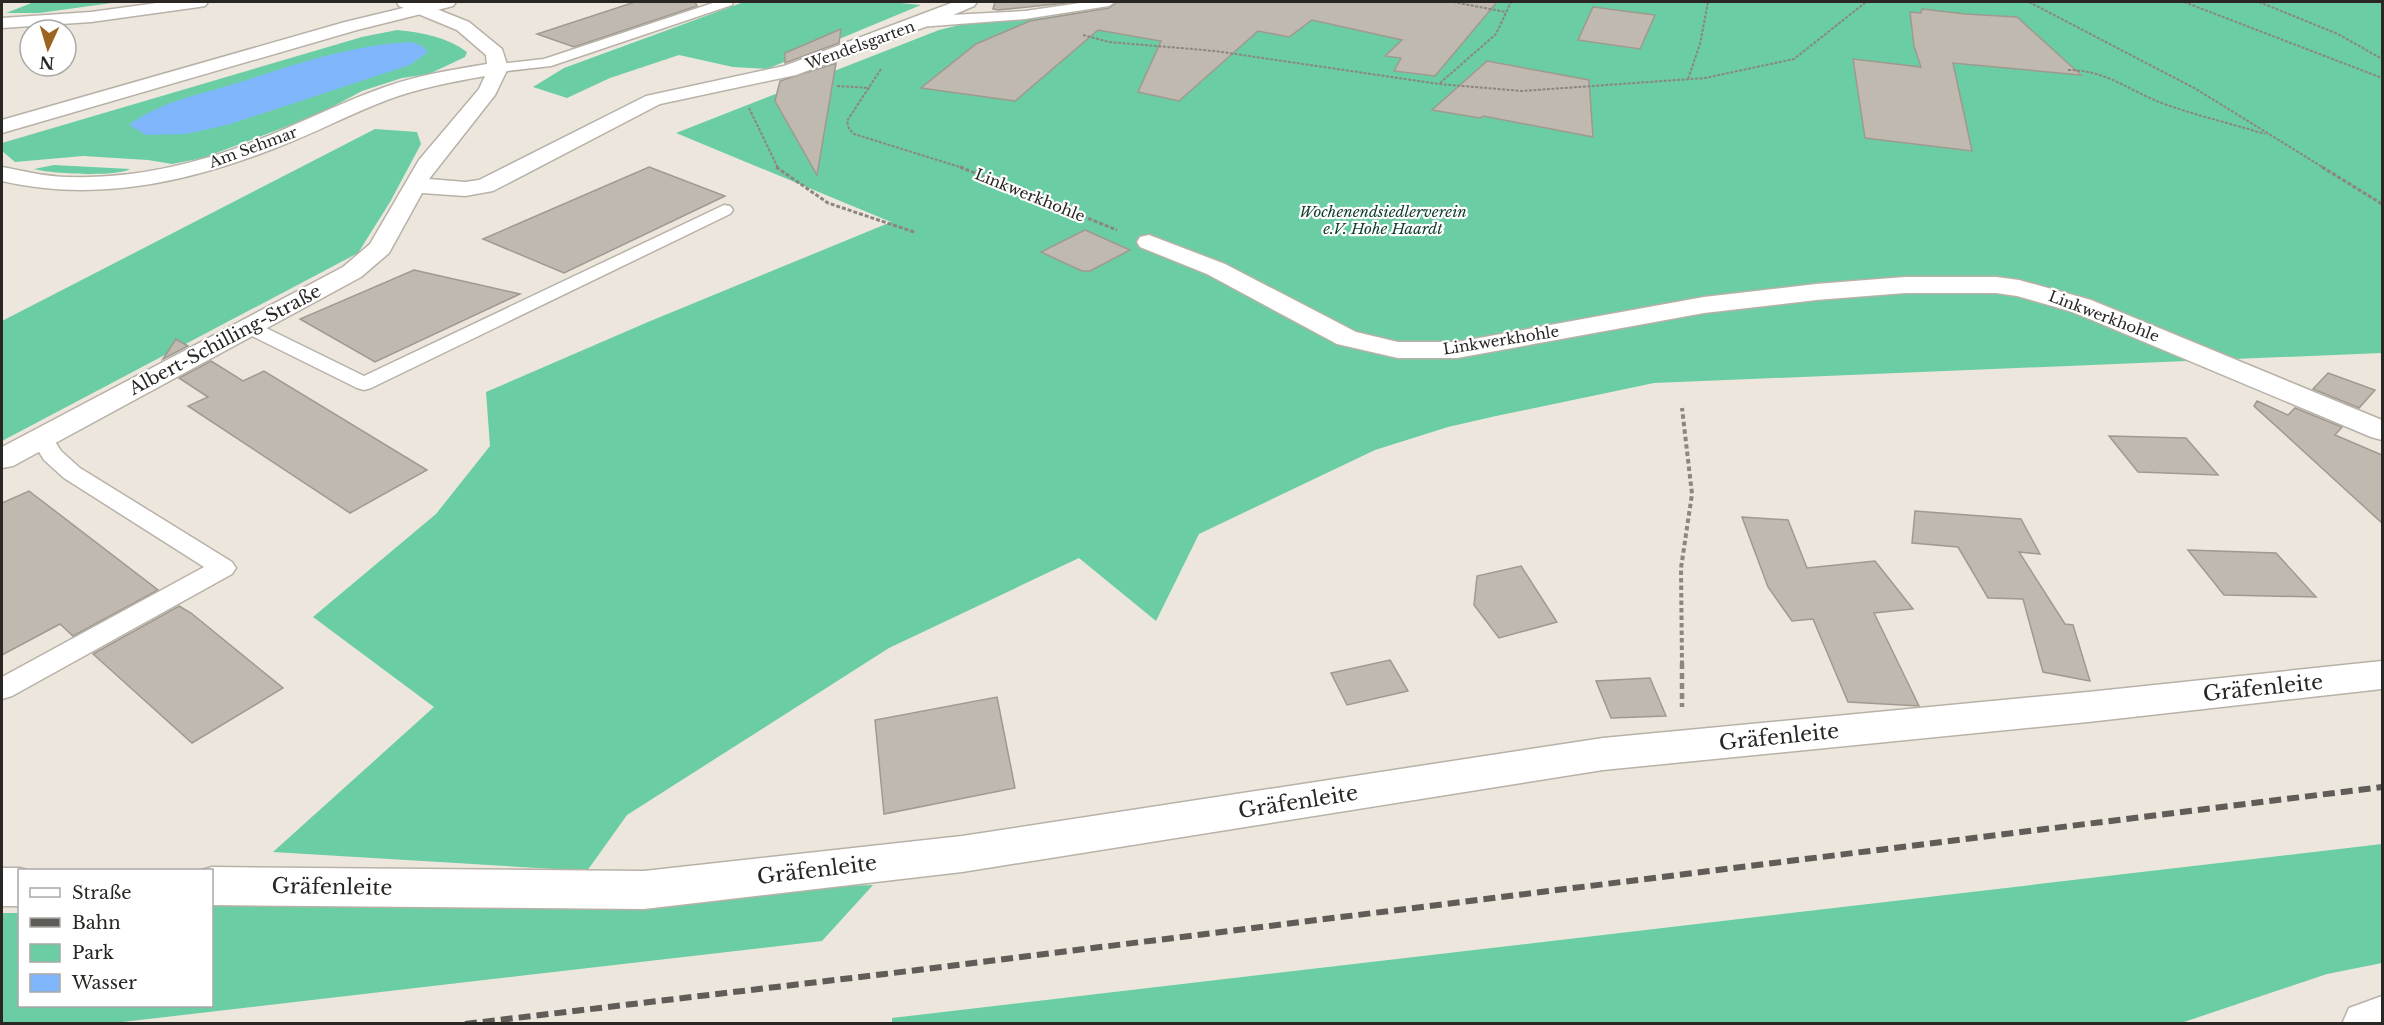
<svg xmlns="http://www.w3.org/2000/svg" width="2384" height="1025" viewBox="0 0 2384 1025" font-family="'Libre Baskerville',serif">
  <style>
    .green { fill: #6acda3 }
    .water { fill: #80b7fc }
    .building { fill: #c0b9af; stroke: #a09990; stroke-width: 1.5 }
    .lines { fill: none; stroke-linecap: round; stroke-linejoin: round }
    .service-casing { stroke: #b8b1a7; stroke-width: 3 }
    .minor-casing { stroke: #b8b1a7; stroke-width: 3 }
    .secondary-casing { stroke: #b8b1a7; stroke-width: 3 }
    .path-far3 { stroke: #8b8680; stroke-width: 2; stroke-dasharray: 3 1.5; stroke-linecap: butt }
    .path-far2 { stroke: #8b8680; stroke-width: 3; stroke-dasharray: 4 2; stroke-linecap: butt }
    .path-far1 { stroke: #8b8680; stroke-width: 4; stroke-dasharray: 4.5 3; stroke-linecap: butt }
    .path { stroke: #8b8680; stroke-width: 4.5; stroke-dasharray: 6 4; stroke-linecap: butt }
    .service { fill: #fff; fill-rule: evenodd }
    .minor { fill: #fff; fill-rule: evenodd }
    .secondary { fill: #fff; fill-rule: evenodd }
    .rail { stroke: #605c57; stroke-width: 6; stroke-dasharray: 12 6; stroke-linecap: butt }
    .labels { text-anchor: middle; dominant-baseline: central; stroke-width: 4.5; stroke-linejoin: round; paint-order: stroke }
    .far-street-label { font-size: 15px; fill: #292623; stroke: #fff }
    .far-park-label { font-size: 15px; font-style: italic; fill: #0f3d2b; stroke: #fff }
    .street-label { font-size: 18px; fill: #292623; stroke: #fff }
    .near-street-label { font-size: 21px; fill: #292623; stroke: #fff }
  </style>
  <rect width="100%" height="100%" fill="#ede6dc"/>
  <path class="green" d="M34,2h85l-80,11h-33z
    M744,2h146l31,3 -154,64 -34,-2 -54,-12 -69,23 -43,20 -34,-11 31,-19z
    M1145,2h1237v351l-728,30 -158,33 -48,11 -73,23 -176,84 -43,87 -77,-63 -190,90 -262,167 -40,56 -314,-19 161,-145 -121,-90 123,-103 54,-68 -4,-54 162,-70 243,-100 -215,-89 263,-103 37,-9 66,-3z
    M397,30c24,2 50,7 70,22l-2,5 -36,17 -27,4 -40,13 -45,24 -114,43 -31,6 -24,-4 -65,-4 -68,6 -13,-11v-8l360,-106z
    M375,129l42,3 4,12 -31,58 -32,51 -356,188v-120z
    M54,165l76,4c-12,8 -78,5 -96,0z
    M2382,844v119l-55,11 -146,49h-1289v-5z
    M873,885l-51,56 -717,83 -103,-1v-110h17l1,93h192v-100z"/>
  <path class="water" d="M412,42l10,4 6,6 -18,13 -183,60 -41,9 -40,1 -17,-10c31,-23 69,-30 105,-41 60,-19 115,-39 178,-42z"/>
  <path class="building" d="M635,2h60l2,4 -123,41 -37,-13z
    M995,2h80l-77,8 -5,-1z
    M1117,2h380l-62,74 -41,-5 7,-13 -16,-2 17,-16 -90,-20 -23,17 -31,-6 -79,70 -41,-9 23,-51 -63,-11 -83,71 -94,-13 55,-44 54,-23 79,-13z
    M1593,7l62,8 -15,34 -62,-9z
    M1922,9l43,5 52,3 64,58 -128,-12 19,88 -107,-13 -12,-79 68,8 -7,-21 -4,-34 11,1z
    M841,29l-2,14 -54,20v-10z
    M1487,61l102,19 4,57 -110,-21 -3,2 -48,-8z
    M836,63l-19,112 -42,-74 5,-20z
    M649,167l76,29 -161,77 -81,-34z
    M1085,230l45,20 -40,21h-8l-41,-19z
    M414,270l106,24 -145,68 -75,-43z
    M176,339l12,7 -25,13z
    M211,361l32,20 21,-10 163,99 -77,43 -162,-107 20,-9 -29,-19z
    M2328,373l47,17 -16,18 -46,-19z
    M2257,401l31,14 7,-7 47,19 -7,8 47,20v68l-128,-117z
    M2109,436l77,2 32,37 -80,-3z
    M29,491l129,99 -85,46 -13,-12 -58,31v-152z
    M1915,511l106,8 19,35 -21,-2 46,72 8,1 17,56 -47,-9 -20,-73 -35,-1 -30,-51 -46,-4z
    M1742,517l46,3 19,48 68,-7 38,48 -39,4 45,93 -71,-4 -35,-83 -21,2 -24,-34z
    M2188,550l88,3 40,44 -92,-2z
    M1521,566l36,56 -58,16 -25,-33 3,-29z
    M179,606l12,7 92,75 -91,55 -99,-89z
    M1390,660l18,31 -61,14 -16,-32z
    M1650,678l16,38 -55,2 -15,-37z
    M997,697l18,91 -131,26 -9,-94z"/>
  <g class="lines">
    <g class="service-casing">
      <path id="service" d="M716,2h17l-1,3 -181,61 -53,6 -7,-4 7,-4 46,-5z
        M1087,2h28l-6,4 -84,13 -106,8 -7,-4 7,-4 32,-4 74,-4z
        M724,205l6,1 3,4 -3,4 -359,174 -7,2 -7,-2 -115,-57 -3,-4 3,-4h14l108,53z
        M41,430l8,2 12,19 19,17 152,94 4,6 -4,6 -220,122 -10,3v-22l202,-110 -140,-89 -20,-18 -14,-23 3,-5z"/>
    </g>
    <g class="minor-casing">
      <path id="minor" d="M164,2h44l-3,4 -6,1 -108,15 -89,6v-10l89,-6z
        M397,2h22l50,20 33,27 6,19 -13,27 -66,84 36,3 14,-2 167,-84 138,-30 170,-64h23l-3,4 -49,21 -129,48 -136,29 -167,87 -28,5 -43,-3 -33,60 -28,24 -348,189 -11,2v-21l341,-180 27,-23 49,-84 60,-71 6,-13c-33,6 -66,12 -98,24 -37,14 -72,33 -109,47 -89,35 -181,56 -276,34v-14c22,4 44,10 67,10 67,2 137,-15 199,-41 39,-16 77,-35 117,-49 33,-12 67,-17 102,-23l-1,-9 -29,-25 -58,-24z
        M1149,235l76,29 131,68 42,10h59l247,-45 112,-13 89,-7h91l23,3 72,20 291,120v20l-11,-3 -298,-125 -56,-16 -21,-3h-91l-89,7 -112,13 -247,45h-59l-61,-14 -130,-70 -67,-27 -3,-5 3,-5z
        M2382,661v28l-294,33 -485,48 -641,102 -318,37 -432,-4v-35h-10l10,-3 432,4 318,-35 641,-98 485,-46z
        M2,868h18l7,2h-7v36h-18z"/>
    </g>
    <g class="secondary-casing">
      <path id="secondary" d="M428,2h28l-3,4 -96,24 -355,103v-13l343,-98z
        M2382,996v28h-40l7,-16z"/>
    </g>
    <path class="path-far3" d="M1453,2l53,10
      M2029,2l167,87 128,79
      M2184,2l198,76
      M2259,2l79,32 44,25
      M1083,35l26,7 106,9 224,33 83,7 183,-13 89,-19 72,-57
      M881,69l-34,52 2,8 5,5 109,34
      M2068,70c40,0 62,22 99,35 32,11 65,19 98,29
      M1688,79l12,-35 8,-42
      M1440,83l56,-49 15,-32
      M837,86l33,2
      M749,108l29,60"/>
    <path class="path-far2" d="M776,167l52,36 86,29
      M960,167l157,63
      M2322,167l60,37"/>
    <path class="path-far1" d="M1682,665l-1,-97 11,-74 -10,-86"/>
    <path class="path" d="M1682,663v44"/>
    <use href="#service" class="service"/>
    <use href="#minor" class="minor"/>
    <use href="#secondary" class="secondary"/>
    <path class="rail" d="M465,1024l420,-50 1497,-187"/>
  </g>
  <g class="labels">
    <g class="far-street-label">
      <text transform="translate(860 45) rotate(-20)">Wendelsgarten</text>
      <text transform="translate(253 147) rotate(-20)">Am Sehmar</text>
      <text transform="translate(1030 195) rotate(22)">Linkwerkhohle</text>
      <text transform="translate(2104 316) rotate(21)">Linkwerkhohle</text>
      <text transform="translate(1501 340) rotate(-9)">Linkwerkhohle</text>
    </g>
    <g class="far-park-label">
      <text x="1383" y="211">Wochenendsiedlerverein<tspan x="1383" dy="17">e.V. Hohe Haardt</tspan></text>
    </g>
    <g class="street-label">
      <text transform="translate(225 340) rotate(-28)">Albert-Schilling-Straße</text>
    </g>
    <g class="near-street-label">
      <text transform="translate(2263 688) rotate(-6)">Gräfenleite</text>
      <text transform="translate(1779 737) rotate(-6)">Gräfenleite</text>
      <text transform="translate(1298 802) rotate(-9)">Gräfenleite</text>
      <text transform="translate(817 870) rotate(-7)">Gräfenleite</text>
      <text transform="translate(332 887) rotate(1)">Gräfenleite</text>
    </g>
  </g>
  <rect width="2384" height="1025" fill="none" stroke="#292623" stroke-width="6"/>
  <rect x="18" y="869" width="195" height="138" fill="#ffffff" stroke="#a9a8a7" stroke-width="1.5"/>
  <rect x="30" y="888" width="30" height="9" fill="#ffffff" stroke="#a9a8a7" stroke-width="1.5"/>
  <text x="72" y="899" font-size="18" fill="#292623">Straße</text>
  <rect x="30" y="918" width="30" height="9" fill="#605c57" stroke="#a9a8a7" stroke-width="1.5"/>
  <text x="72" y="929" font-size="18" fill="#292623">Bahn</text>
  <rect x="30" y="944" width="30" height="18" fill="#6acda3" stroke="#a9a8a7" stroke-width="1.5"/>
  <text x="72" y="959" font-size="18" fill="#292623">Park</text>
  <rect x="30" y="974" width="30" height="18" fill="#80b7fc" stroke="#a9a8a7" stroke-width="1.5"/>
  <text x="72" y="989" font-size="18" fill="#292623">Wasser</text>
  <g transform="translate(48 48) rotate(184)"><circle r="28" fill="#ffffff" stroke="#a9a8a7" stroke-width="1.5"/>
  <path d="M0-4.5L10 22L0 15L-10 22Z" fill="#9c6321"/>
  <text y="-9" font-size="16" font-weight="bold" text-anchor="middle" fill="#292623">N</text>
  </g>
</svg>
